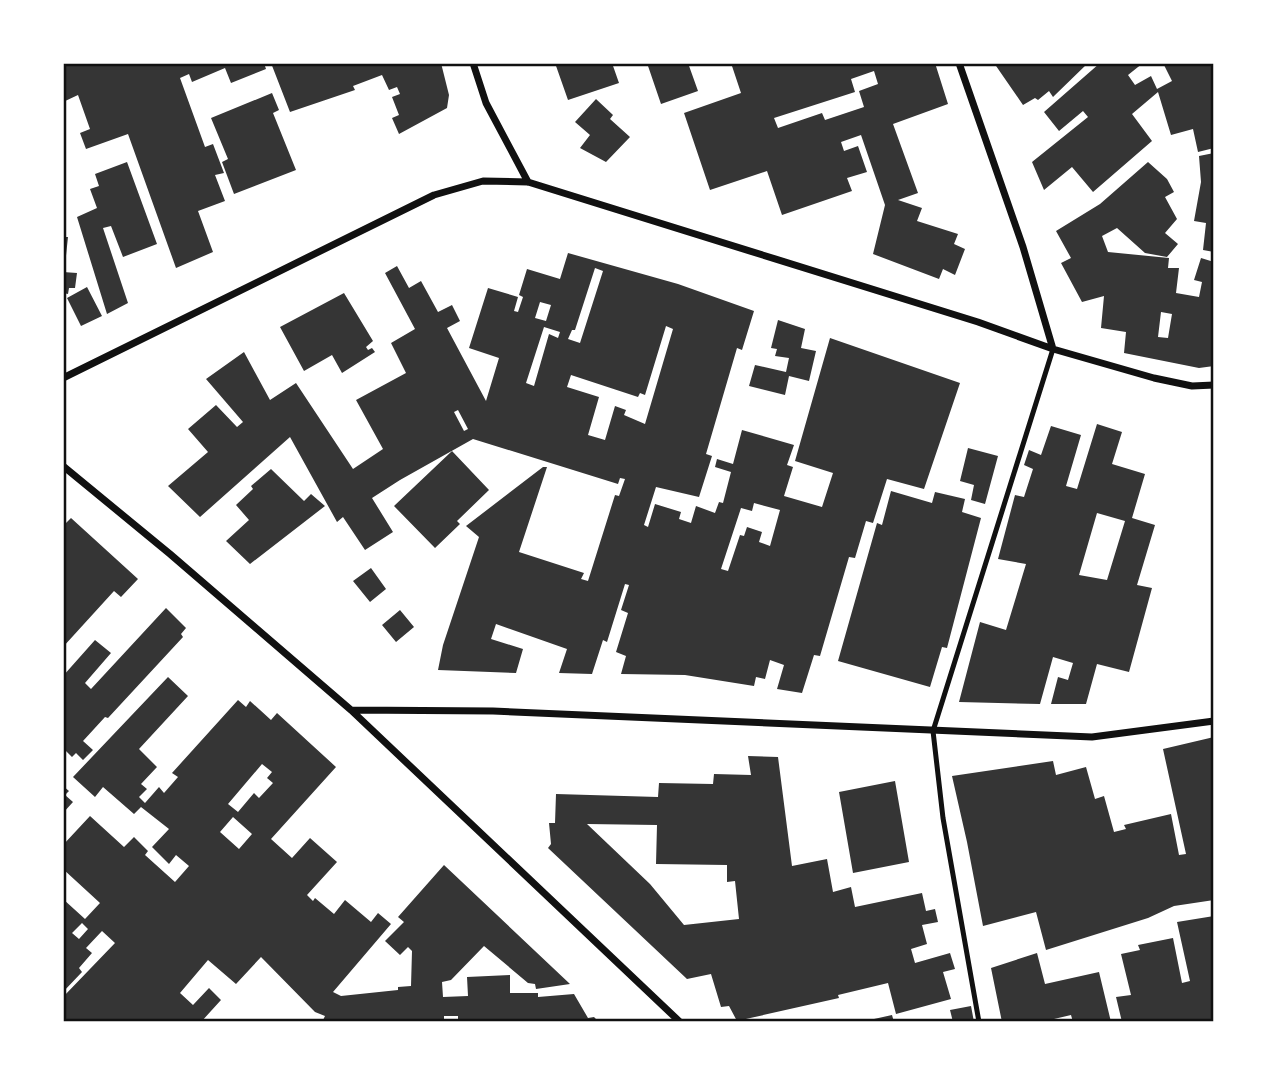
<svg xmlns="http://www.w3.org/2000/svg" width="1277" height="1085" viewBox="0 0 1277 1085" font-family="'Golos Text',sans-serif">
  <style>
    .building { fill: #353535; fill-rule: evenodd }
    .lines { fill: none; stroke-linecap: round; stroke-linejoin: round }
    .service { stroke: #111; stroke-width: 5 }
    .minor { stroke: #111; stroke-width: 7 }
    .neatline { fill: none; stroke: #111; stroke-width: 2.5 }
  </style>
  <rect width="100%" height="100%" fill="#fff"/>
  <path class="building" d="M63,63h201l2,6 -35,14 -6,-15 -33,14 -3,-8 -9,4 25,69 8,-3 11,29 -9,2 10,26 -27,10 15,41 -37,16 -48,-134 -42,15 -6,-16 10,-4 -12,-34 -15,7z
    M271,63h170l8,32 -2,13 -48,26 -7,-16 7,-3 -7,-18 8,-3 -3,-7 -8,3 -7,-15 -29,11 2,4 -65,22z
    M555,63h57l7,20 -51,17z
    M647,63h41l10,28 -37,13z
    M731,63h204l13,41 -55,20 25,69 -20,7 24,8 -5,13 41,13 -4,10 11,5 -10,26 -12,-6 -4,10 -66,-25 12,-49 -24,-70 -20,7 3,9 14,-5 9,26 -20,6 5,13 -70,24 -15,-44 -57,19 -26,-77 57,-20zM874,71l4,13 -19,7 5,16 -39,13 -3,-7 -44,15 -4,-10 81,-26 -4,-13z
    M994,63h94l-35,34 -4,-6 -11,9 -3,-2 -12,7z
    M1100,63h43l-15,12 7,10 16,-9 6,13 15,-8 -9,-18h51v85l-16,4 -5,-23 -22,6 -13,-43 -26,22 20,27 -59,51 -21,-25 -28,23 -12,-28 56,-45 -5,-6 -24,20 -15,-19z
    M272,93l7,17 -6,3 23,57 -62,24 -12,-32 6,-3 -17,-41z
    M596,99l17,16 -3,4 20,18 -24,25 -26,-14 10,-13 -15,-13z
    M1214,153v99l-11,-2 3,-27 -12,-2 7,-39 -2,-26z
    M127,162l30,82 -34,13 -12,-31 -8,2 25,75 -21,11 -30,-97 20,-9 -7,-19 9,-3 -4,-12z
    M1148,162l19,17 7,13 -9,5 12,22 -12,14 13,11 -11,13 -22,-4 -28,-25 -15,8 6,16 61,6 -1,10h11l-3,25 23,4 3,-15 -8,-2 7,-22 13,4v104l-15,2 -75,-15 2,-21 -25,-4 3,-32 -22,6 -21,-39 10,-5 -15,-27 44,-27zM1161,312l11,2 -4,24 -10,-1z
    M63,237h5l-3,28h-2z
    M568,253l110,31 76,27 -12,39 -5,-2 -31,106 6,2 -13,41 -43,-10 -12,38 4,2 7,-23 26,8 -2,7 12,4 5,-17 19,7 4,-11 4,1 8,-31 -16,-5 2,-8 16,5 9,-34 52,15 -7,20 6,2 -9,29 38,11 11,-34 -38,-12 35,-123 130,45 -36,106 -37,-10 -14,44 -7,-2 -11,37 -6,-1 -29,99 -6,-1 -12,38 -25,-4 7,-24 -14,-5 -5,19 -9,-2 -2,9 -69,-11 -64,-1 5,-18 -10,-4 12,-39 -7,-3 8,-25 -4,-1 -18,58 -4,-2 -11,34 -33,-1 8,-24 -71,-25 -5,15 32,10 -7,24 -78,-3 5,-25 36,-108 -13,-11 77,-59h4l-28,85 65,21 -3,6 7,2 27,-86 4,1 6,-17 -5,-1 -2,6 -145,-45 -73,41 -28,18 21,34 -28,18 -22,-33 -6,5 -47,-85 -90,80 -32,-31 40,-34 -20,-23 28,-24 21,22 6,-5 -37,-43 38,-27 26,48 26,-17 57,86 30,-20 -27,-49 50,-27 -15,-30 24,-14 -30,-56 12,-7 12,22 12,-7 17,31 14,-7 8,16 -13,7 39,73 13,-43 -30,-10 19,-60 30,9 -4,14 4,1 5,-15 -4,-2 8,-26 33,10zM595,268l8,3 -23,72 -12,-4 4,-9h3zM540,302l11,3 -5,16 -11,-3zM666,326l7,3 -28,95 -21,-9 2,-5 -11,-4 -10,34 -17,-5 11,-38 -32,-10 4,-12 67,22 2,-4 5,2zM544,327l16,5 -2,6 -9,-4 -15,52 -8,-3zM458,410l10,19 -4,2 -10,-19zM754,503l26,7 -10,36 -11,-4 3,-10 -15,-5 -3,9 -4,-1 -12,36 -7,-2 20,-61 11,3z
    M63,272l14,1 -2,15h-6l-1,6 -5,-1z
    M87,287l15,29 -21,10 -14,-28z
    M344,293l29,48 -7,6 2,3 4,-2 3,4 -33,21 -10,-18 -28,16 -24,-44z
    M778,320l27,9 -4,19 15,3 -7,30 -20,-5 -4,19 -36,-9 6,-21 31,7 3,-14 -14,-2 2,-7 -6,-1z
    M1097,424l25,8 -10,32 33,10 -13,44 23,7 -18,60 15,3 -23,84 -32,-8 -11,40h-35l7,-27 10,3 5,-17 -20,-6 -13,47 -81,-2 21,-80 26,8 20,-66 -28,-5 17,-64 9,2 9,-28 -9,-4 5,-15 12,5 10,-29 30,9 -15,51 11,3zM1097,513l28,8 -18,59 -28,-5z
    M968,448l30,8 -13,48 -14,-4 3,-15 -14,-4z
    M452,451l37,39 -32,31 3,3 -25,24 -41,-42z
    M271,469l33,32 7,-7 14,12 -75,58 -24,-23 23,-21 -13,-15 17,-16 -2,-3z
    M891,491l41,12 3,-11 30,7 -3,13 19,6 -34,130 -5,-1 -12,40 -92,-26 39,-138 5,2z
    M71,518l67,61 -17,18 -7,-6 -51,56v-121z
    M371,568l15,21 -16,13 -17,-21z
    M166,608l20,20 -5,6 2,3 -75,81 -3,-1 -22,24 10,9 -10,10 -7,-7 -4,4 -9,-9v-72l32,-36 16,13 -26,30 6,6z
    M400,610l14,17 -18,15 -14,-17z
    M168,677l20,19 -49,53 18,18 -16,17 6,5 -8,8 6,6 14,-16 5,6 14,-16 -6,-4 66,-73 8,7 4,-6 21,19 6,-7 59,54 -65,72 21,19 18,-20 27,24 -30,33 6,6 2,-3 19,16 11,-14 26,22 7,-9 13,11 -58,68 8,4 57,-6v-3l13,-1 1,-35 -4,-4 -8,8 -15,-14 19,-19 -6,-5 46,-52 126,119 -34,5 -1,-5 -7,-1 -44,-37 -33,34 -9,2 1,15 25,-1 -1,-19 43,-2v18h28v4l36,-3 14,24 6,-1 5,5h-141v-6h-14v6h-122l3,-6 -10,-4 -54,-55 -25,27 -28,-24 -28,33 13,12 16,-17 12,12 -20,22h-138v-25l52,-54 -13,-12 -16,17 6,5 -13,15 3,4 -19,20v-93l22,20 15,-16 -37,-34v-24l27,-29 34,31 10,-10 14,14 -3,4 30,27 14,-16 -13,-11 -7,9 -17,-17 17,-18 -28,-22 -7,7 -31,-27 -8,10 -22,-20zM262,764l10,8 -5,6 6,5 -14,15 -5,-5 -16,19 -10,-8zM233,817l19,17 -13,15 -19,-17zM82,923l6,6 -9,10 -7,-6z
    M1214,737v163l-40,6 -26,12 -102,32 -10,-38 -53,14 -16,-84 -15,-66 101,-15 3,14 30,-8 9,32 9,-3 10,36 12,-3 -2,-4 47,-11 8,41 7,-1 -23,-105z
    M748,756l30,1 14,109 35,-7 6,33 18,-5 4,20 67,-14 4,18 9,-2 3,13 -16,3 5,19 -16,5 4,14 35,-10 5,16 -12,3 8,27 -55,15 -8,-31 -50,12 1,3 -102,23 -8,-15 -8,1 -10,-33 -24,5 -139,-131 3,-4 -2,-21h6l1,-29 102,3 1,-14 54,1 1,-10 37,1zM587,824l70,1 -1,39 71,1v17l8,-1 4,38 -55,6 -34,-41z
    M895,781l14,81 -56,11 -14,-81z
    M63,786l6,5 -4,4 8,7 -10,11z
    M1214,916v106h-92l-6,-25 15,-2 -10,-41 19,-4 -2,-5 35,-7 9,45 8,-2 -13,-59z
    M1037,953l8,31 54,-12 12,50h-38l-2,-7 -17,4v3h-52l-11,-54z
    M971,1006l3,16h-21l-3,-12z
    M892,1015l2,7h-29v-1z"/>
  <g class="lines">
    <path class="service" d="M979,1022l-36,-204 -10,-87 120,-382"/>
    <path class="minor" d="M473,63l13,40 42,79
      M959,63l64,184 30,102
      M63,378l371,-183 49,-14 45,1 450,140 75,27 101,29 38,8 22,-1
      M63,466l107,88 181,156 329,312
      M351,710l142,1 599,26 122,-16"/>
  </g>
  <rect width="1277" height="1085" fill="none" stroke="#ffffff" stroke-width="130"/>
  <rect x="65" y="65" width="1147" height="955" class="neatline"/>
</svg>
